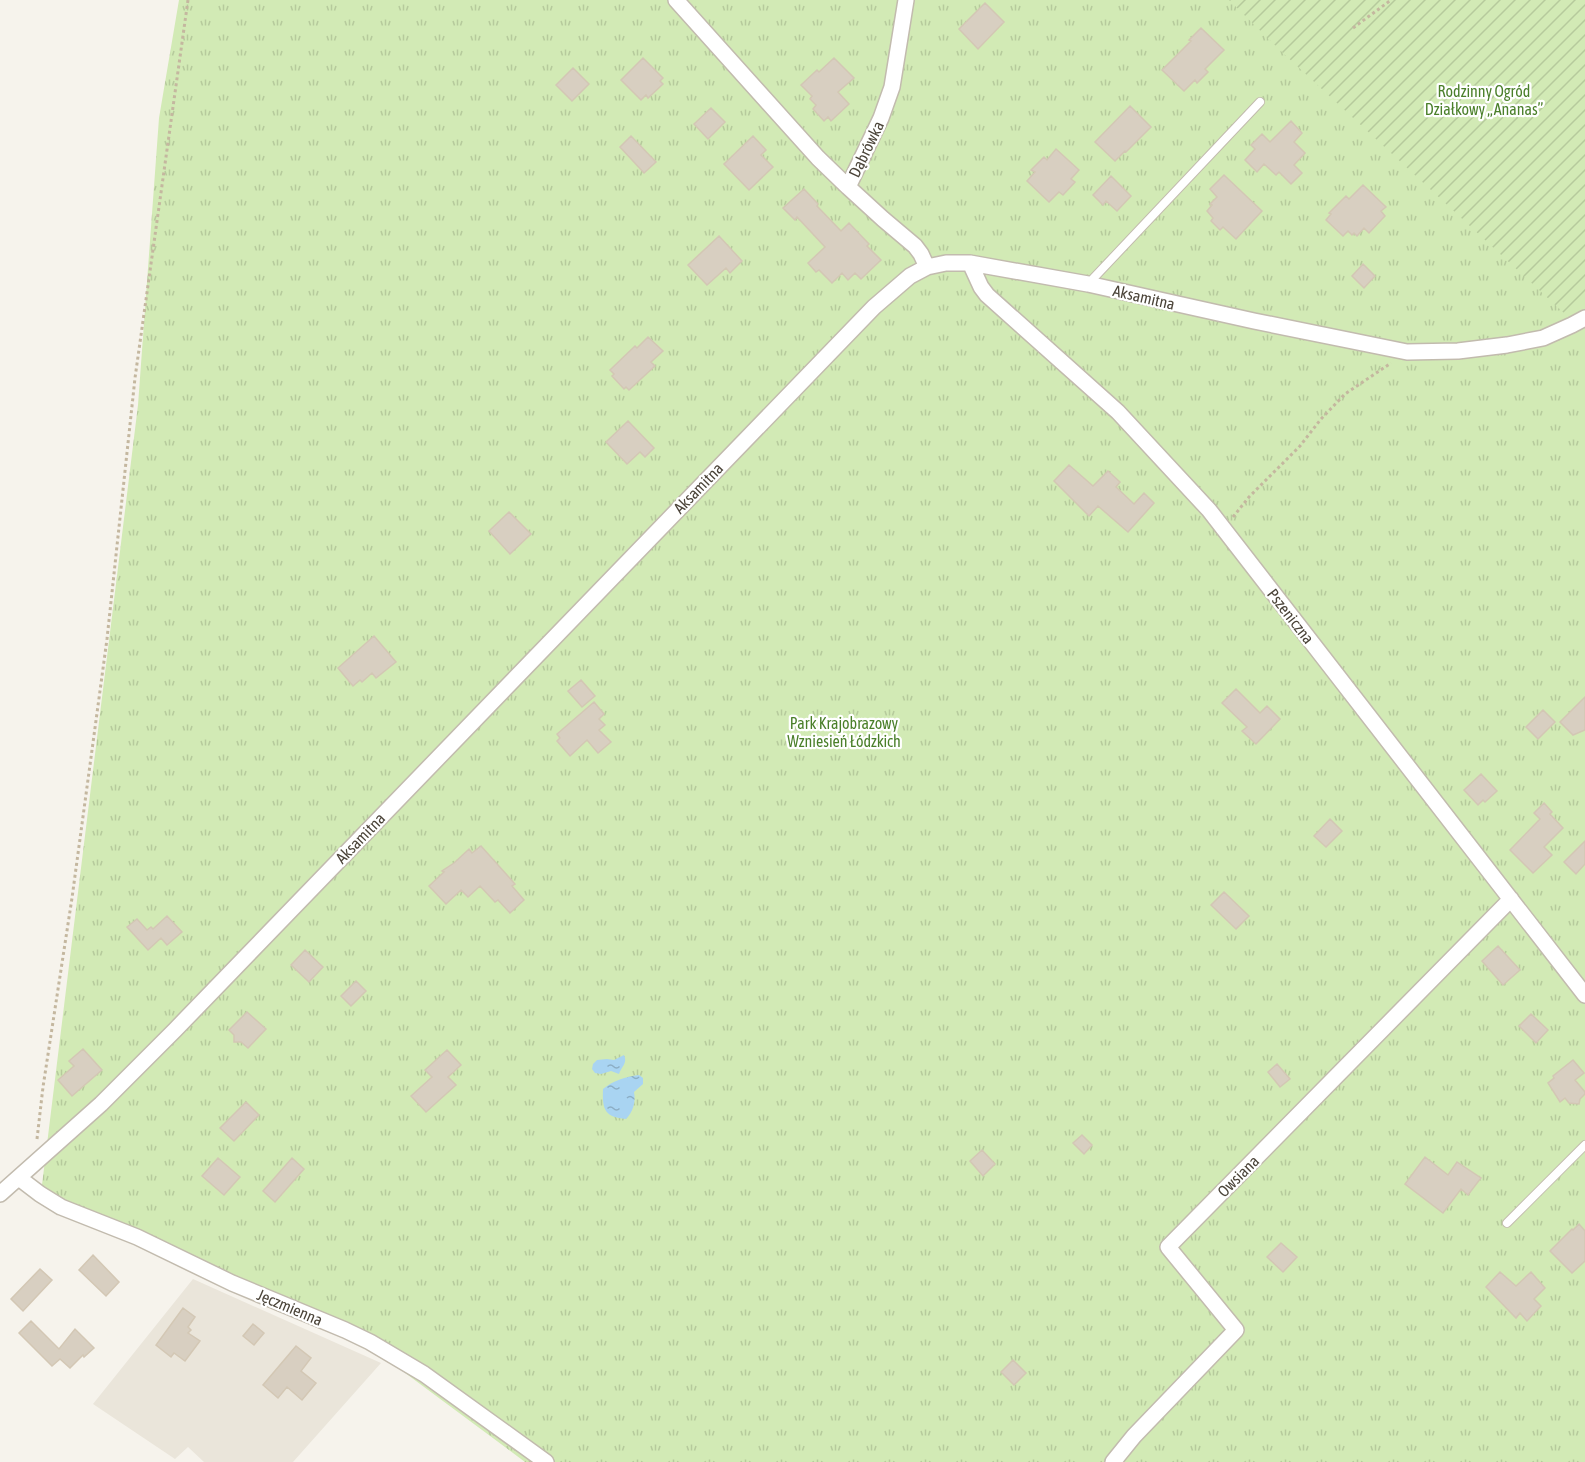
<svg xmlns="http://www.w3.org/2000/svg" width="1585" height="1462" viewBox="0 0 1585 1462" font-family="'Asap Condensed',sans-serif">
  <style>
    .residential { fill: #eae5da }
    .park { fill: url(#park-tufts) }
    .garden { fill: url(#garden-furrows) }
    .water { fill: url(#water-ripples) }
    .building { fill: #d8cfc1; stroke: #d3c7b4; stroke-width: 1.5 }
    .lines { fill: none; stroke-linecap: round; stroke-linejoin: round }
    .service-casing { stroke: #c2bbae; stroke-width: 10 }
    .minor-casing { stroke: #c2bbae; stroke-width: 18 }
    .path { stroke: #c4b79f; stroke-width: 3; stroke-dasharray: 3 3; stroke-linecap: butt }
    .service { stroke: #fff; stroke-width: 8 }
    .minor { stroke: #fff; stroke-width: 15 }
    .labels { text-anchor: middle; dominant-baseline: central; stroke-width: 4.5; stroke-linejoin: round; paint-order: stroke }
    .park-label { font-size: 16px; fill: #4a7f2a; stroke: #fff }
    .street-label { font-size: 16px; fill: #4b4439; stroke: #fff }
  </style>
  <defs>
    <pattern id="park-tufts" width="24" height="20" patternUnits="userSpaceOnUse" patternTransform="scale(1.5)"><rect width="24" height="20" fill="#d2eab5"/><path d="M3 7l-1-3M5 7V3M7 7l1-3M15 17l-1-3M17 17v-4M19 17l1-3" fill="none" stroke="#b6ca9c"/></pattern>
    <pattern id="garden-furrows" width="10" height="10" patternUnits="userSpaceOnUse" patternTransform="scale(1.5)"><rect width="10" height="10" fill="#d2eab5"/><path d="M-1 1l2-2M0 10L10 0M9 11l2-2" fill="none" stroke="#b6ca9c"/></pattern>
    <pattern id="water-ripples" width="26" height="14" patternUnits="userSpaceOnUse" patternTransform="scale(1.5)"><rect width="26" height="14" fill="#a9d4f2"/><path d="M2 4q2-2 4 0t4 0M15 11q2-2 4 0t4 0" fill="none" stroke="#8caec5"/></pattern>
  </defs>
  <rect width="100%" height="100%" fill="#f6f3ec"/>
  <path class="residential" d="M193,1279l188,84 -88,99h-89l-16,-15 -13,12 -82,-55z"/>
  <path class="park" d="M179,0h1406v1462h-1060l-140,-104 -344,-165 97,-788 21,-287z"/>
  <path class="garden" d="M1229,0h356v302l-20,12 -281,-260z"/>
  <path class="water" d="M624,1055c4,8 -3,12 -5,19l-8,-3 -10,3 -6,-1 -3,-4 1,-5 4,-4 10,-1 7,1z
    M639,1075l4,3v6l-9,8c2,10 -1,20 -8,27 -21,-2 -24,-9 -23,-30 11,-9 22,-12 36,-14z"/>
  <path class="building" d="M985,3l19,19 -26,27 -19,-20z
    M1201,28l23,22 -19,19 3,3 -11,11 -2,-3 -11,11 -22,-21 29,-29 -2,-1z
    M643,58l20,20 -3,3 3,3 -15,14 -2,-3 -5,5 -20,-20z
    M834,58l20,20 -16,14 11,12 -18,17 -3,-4 -4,4 -11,-12 3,-4 -6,-6 2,-3 -11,-11 16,-15 2,2z
    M573,68l16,16 -17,17 -16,-16z
    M1130,106l21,21 -25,25 -1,-1 -10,10 -20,-19z
    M711,108l14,14 -17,17 -14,-15z
    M1291,121l11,12 -8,9 11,11 -11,12 8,8 -11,11 -12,-12 -3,3 -12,-11 -7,8 -12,-12 10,-11 -4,-4 11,-11 8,8z
    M631,136l25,26 -12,11 -24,-26z
    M753,136l13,14 -5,5 12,12 -24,23 -25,-26z
    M1056,149l23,21 -8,9 4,3 -12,13 -4,-3 -10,10 -22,-21 8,-9 -4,-2 13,-13 3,3z
    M1224,175l38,36 -26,28 -13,-12 -3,3 -9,-9 2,-3 -6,-7 5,-6 -2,-1 7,-7 -7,-8z
    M1111,176l20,20 -14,15 -11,-10 -3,4 -10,-10z
    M1363,185l23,22 -5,4 4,5 -16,17 -5,-5 -7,8 -3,-3 -2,2 -4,-4 -5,5 -17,-16 5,-6 -2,-1 17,-17 3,3z
    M804,189l14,15 -1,2 24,25 8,-8 20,21 -2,2 14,14 -20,19 -6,-6 -7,7 -6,-7 -10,10 -13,-13 -3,2 -8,-9 17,-16 -28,-30 -2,3 -12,-12z
    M719,236l23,25 -12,12 -4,-5 -19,17 -19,-20z
    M1363,264l12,12 -11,12 -12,-12z
    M648,337l15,14 -12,11 4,4 -26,24 -3,-3 -2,2 -12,-13 2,-2 -4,-4 25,-24 2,2z
    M628,421l26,27 -9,9 -5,-5 -13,12 -21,-22z
    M1069,465l24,21 15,-15 12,11 -4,5 18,17 10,-11 10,10 -26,29 -30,-26 -9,10 -35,-35z
    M509,512l22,22 -21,20 -21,-23z
    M374,636l22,26 -20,16 -4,-5 -10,9 -2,-2 -7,6 -15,-18z
    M581,680l14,16 -13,11 -14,-16z
    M1236,689l24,24 7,-7 13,13 -24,25 -14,-13 5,-4 -25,-24z
    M1585,697v33l-12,5 -13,-13z
    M594,702l10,12 -5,5 6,6 -6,5 12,12 -13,11 -11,-13 -17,16 -13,-15 3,-3 -3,-4z
    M1543,710l12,12 -17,17 -12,-12z
    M1481,774l16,17 -12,11 -2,-2 -5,5 -14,-15z
    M1544,803l8,9 -2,2 13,14 -19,19 8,8 -19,18 -23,-23 30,-31 -6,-6z
    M1330,819l12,12 -16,16 -12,-11z
    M1585,841v23l-9,10 -12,-12z
    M481,846l34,38 -3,2 12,14 -14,13 -12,-13 -3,2 -15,-16 -12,11 -7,-7 -15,14 -17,-18 15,-14 -2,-1 12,-8 15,-14 3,4z
    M1224,892l25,24 -13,13 -25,-24z
    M167,916l15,16 -15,13 -6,-7 -13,12 -21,-23 10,-8 10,11 4,-3 2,2z
    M1498,946l22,24 -17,15 -21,-24z
    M305,950l18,17 -14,15 -18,-17z
    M356,981l10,10 -15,15 -10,-10z
    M247,1012l19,17 -18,19 -7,-6h-7v-7l-5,-5z
    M1531,1014l17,16 -12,13 -17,-17z
    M83,1049l19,21 -30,26 -14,-16 16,-14 -5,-5z
    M447,1050l14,15 -13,12 8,8 -30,27 -15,-16 21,-19 -7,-7z
    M1573,1060l11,13 -9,7 10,12v2l-5,5 -1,5 -10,-1 -4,-5 -5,4 -12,-19 6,-5 -1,-2z
    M1277,1064l13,15 -10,8 -12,-15z
    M246,1102l13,13 -25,26 -14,-13z
    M1082,1135l10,10 -8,9 -11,-11z
    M982,1150l13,14 -12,12 -13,-15z
    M1425,1157l23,18 9,-13 24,16 -13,17 -7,-6 -18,24 -38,-29z
    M218,1158l22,19 -16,18 -22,-19z
    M292,1158l12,11 -29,33 -12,-11z
    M1579,1224l6,7v30l-13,12 -22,-22 22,-22 1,1z
    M1281,1243l16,14 -14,15 -16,-15z
    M93,1255l26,27 -13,14 -27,-26z
    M40,1269l12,11 -29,31 -12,-12z
    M1500,1272l16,14 15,-14 14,16 -11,11 7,7 -14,15 -7,-8 -4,5 -30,-31z
    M183,1308l12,9 -7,10 3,3 -3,3 12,8 -15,20 -11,-8 -3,4 -15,-12z
    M31,1321l28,28 16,-20 19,19 -10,9 -1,-2 -13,13 -10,-9 -8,7 -33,-33z
    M253,1324l11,9 -10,12 -11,-9z
    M296,1346l15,12 -10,13 15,12 -14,17 -15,-13 -9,11 -15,-13z
    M1013,1360l13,13 -12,12 -13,-13z"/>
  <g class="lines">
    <g class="service-casing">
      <path id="service" d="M1088,284l172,-182
        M1507,1223l78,-78"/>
    </g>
    <g class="minor-casing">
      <path id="minor" d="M676,0l142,158 30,29
        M906,0l-14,87 -11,31 -33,69 35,32 32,27 6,8 6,13
        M970,263l11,24 6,8 131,117 91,98 376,485
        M19,1178l21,16 21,13 76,30 95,46 113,47 25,12 54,32 122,88
        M0,1194l101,-90 74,-74 699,-723 36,-31 17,-9 19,-4h24l118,21 166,37 153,31 51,-1 49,-6 36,-7 29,-13 13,-7
        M1113,1462l21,-26 102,-106 -68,-83 343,-348"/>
    </g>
    <path class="path" d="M1353,28l38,-28
      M1233,517l16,-20 51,-51 21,-27 24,-25 46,-31
      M37,1139l6,-52 29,-189 35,-259 28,-261 53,-378"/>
    <use href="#service" class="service"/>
    <use href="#minor" class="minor"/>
  </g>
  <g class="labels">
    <g class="park-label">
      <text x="1484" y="91">Rodzinny Ogród<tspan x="1484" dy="18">Działkowy „Ananas”</tspan></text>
      <text x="844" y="723">Park Krajobrazowy<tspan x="844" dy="18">Wzniesień Łódzkich</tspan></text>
    </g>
    <g class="street-label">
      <text transform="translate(866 149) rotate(-64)">Dąbrówka</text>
      <text transform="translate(1144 297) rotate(13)">Aksamitna</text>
      <text transform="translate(698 488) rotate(-46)">Aksamitna</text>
      <text transform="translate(1291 616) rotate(52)">Pszeniczna</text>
      <text transform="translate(360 838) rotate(-46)">Aksamitna</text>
      <text transform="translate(1238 1176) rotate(-45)">Owsiana</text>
      <text transform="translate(290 1307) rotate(23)">Jęczmienna</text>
    </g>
  </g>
</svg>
